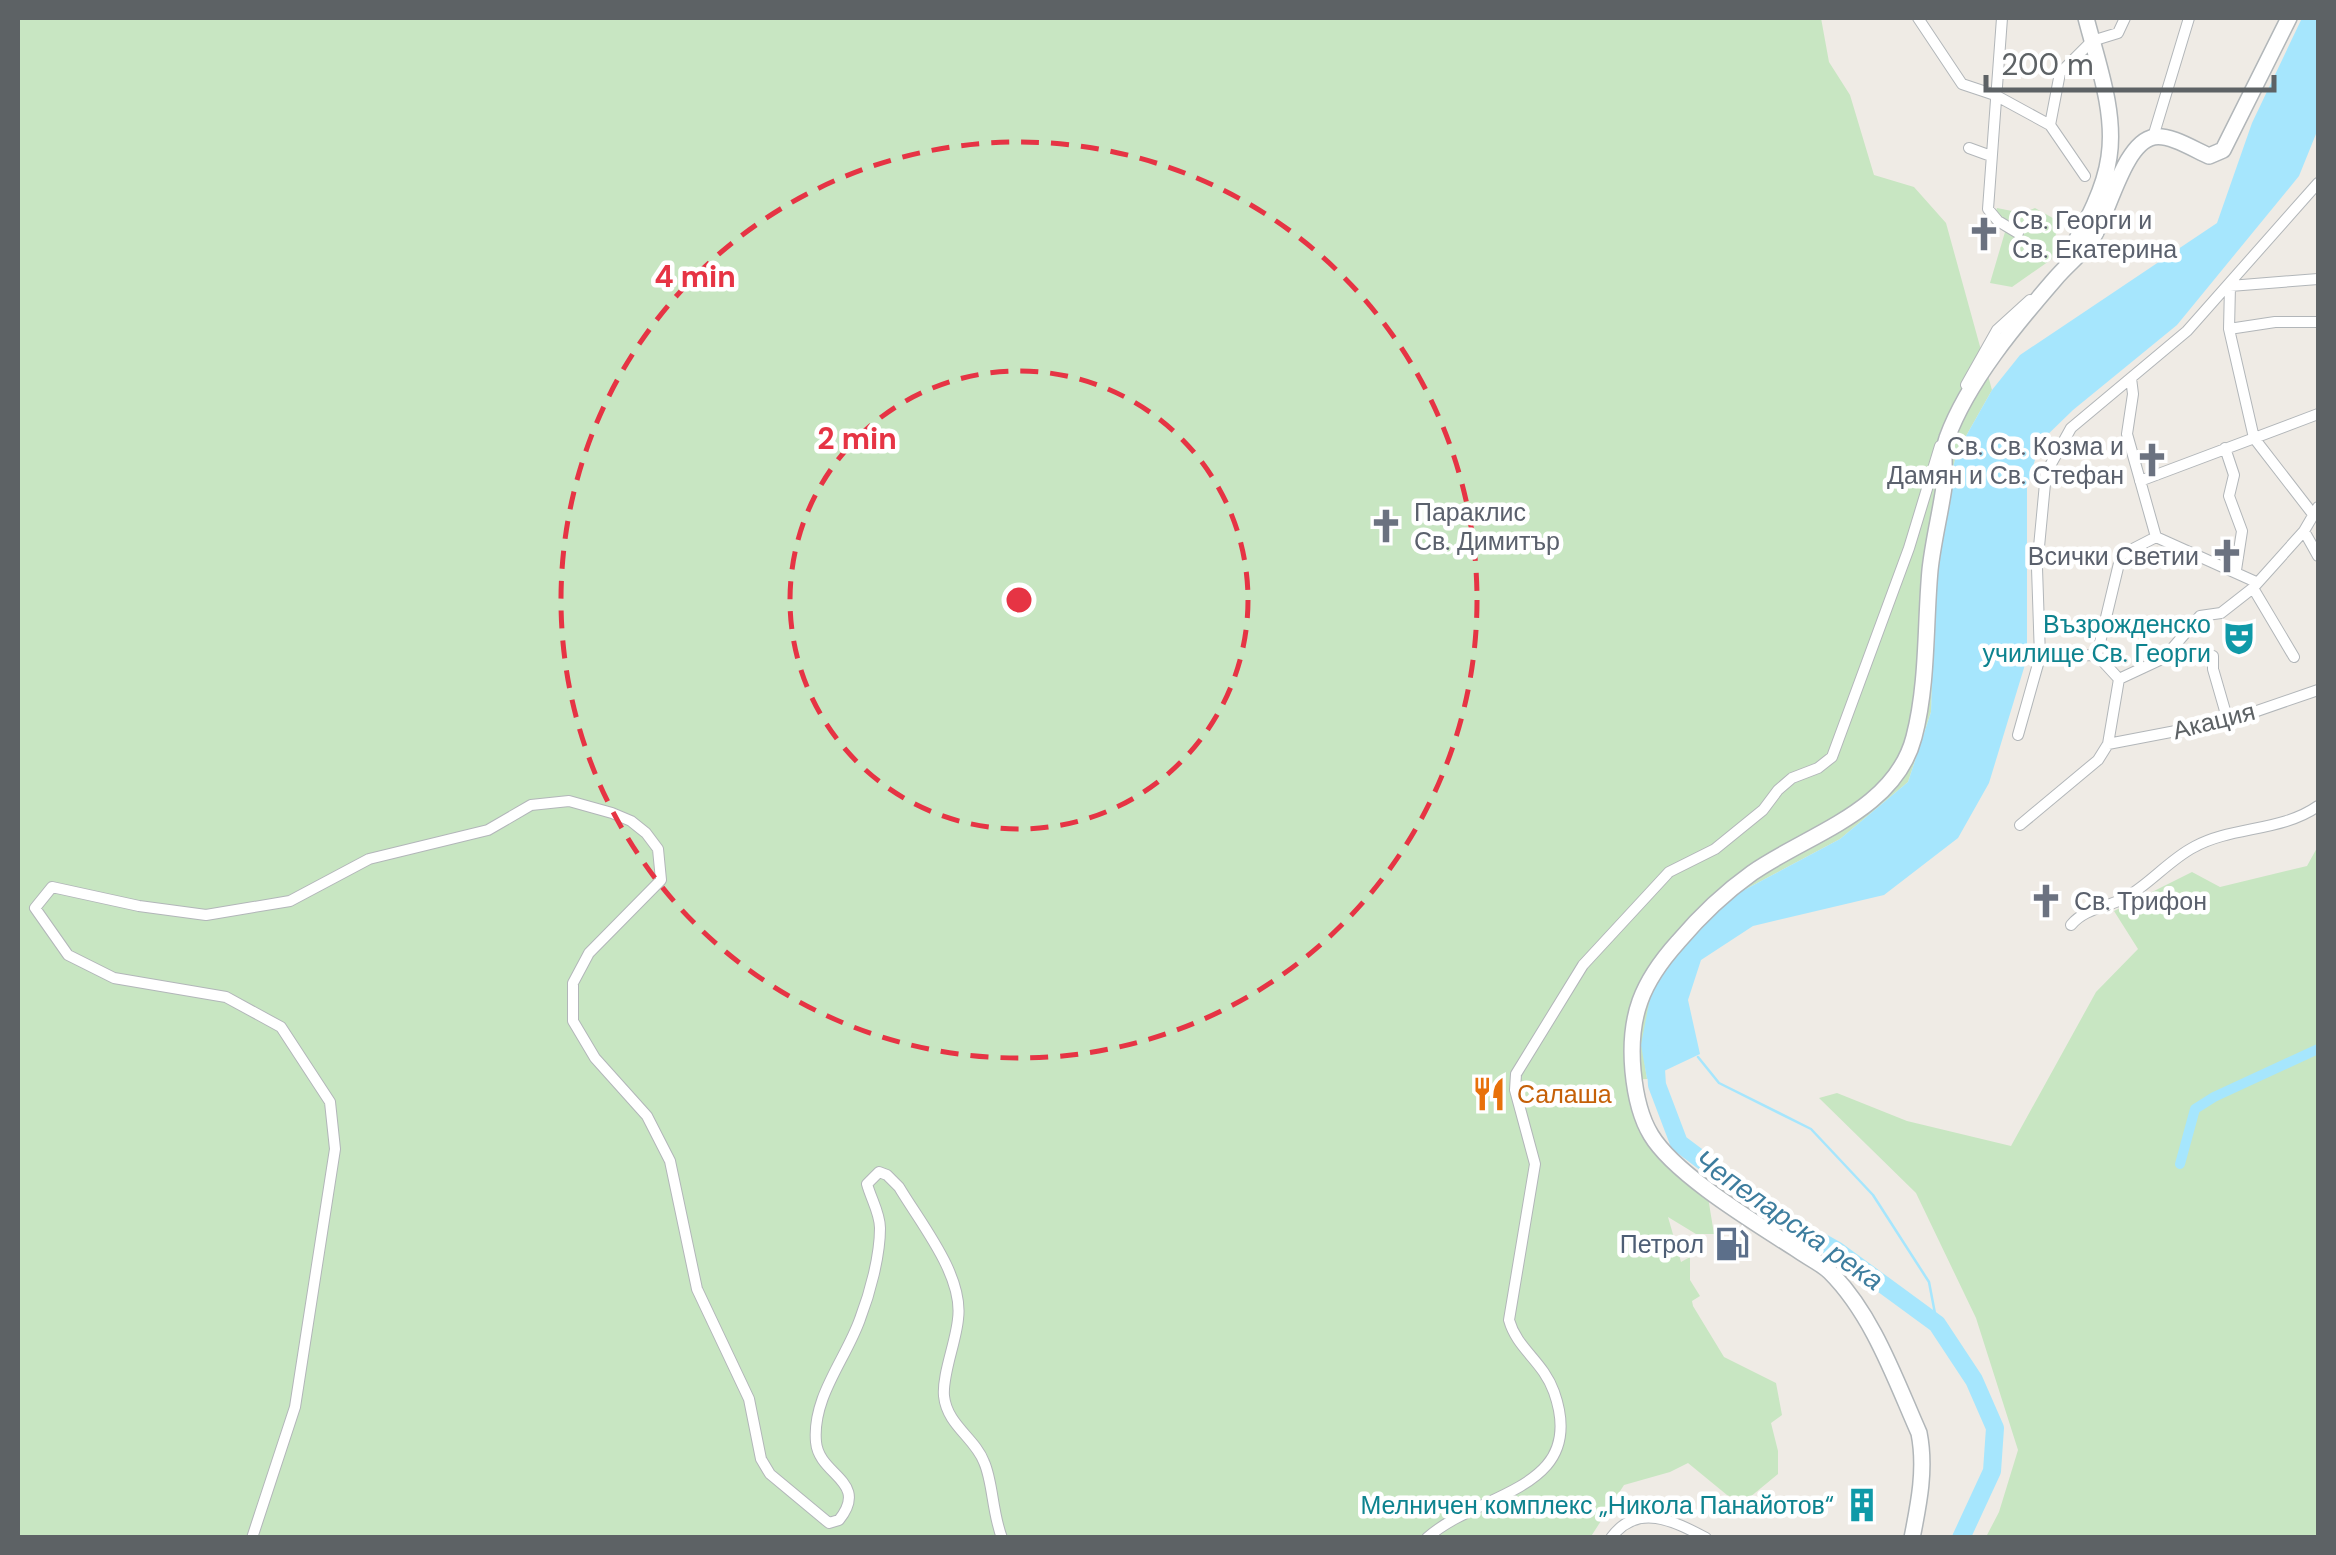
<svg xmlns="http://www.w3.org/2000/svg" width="2336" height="1555" viewBox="0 0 2336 1555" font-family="'DM Sans',sans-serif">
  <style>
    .green { fill: #c8e6c2 }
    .water { fill: #a6e6fd }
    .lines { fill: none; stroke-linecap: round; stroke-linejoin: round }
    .stream { stroke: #a6e6fd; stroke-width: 2.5 }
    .canal { stroke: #a6e6fd; stroke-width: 10 }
    .river { stroke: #a6e6fd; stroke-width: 18 }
    .street-casing { stroke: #b2b6b9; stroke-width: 12 }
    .secondary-casing { stroke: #b1b6b9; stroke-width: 18 }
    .street { stroke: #fff; stroke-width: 10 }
    .secondary { stroke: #fff; stroke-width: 15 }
    .ring { fill: none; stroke: #e63444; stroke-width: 5; stroke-dasharray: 18 12 }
    .labels { text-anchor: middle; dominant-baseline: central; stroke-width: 9; stroke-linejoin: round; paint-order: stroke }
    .worship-label { font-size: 25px; fill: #5b616d; stroke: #fff; text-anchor: start }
    .culture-label { font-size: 25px; fill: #0d838f; stroke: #fff; text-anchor: end }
    .street-label { font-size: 25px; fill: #5d6265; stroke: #fff }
    .food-label { font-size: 25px; fill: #c56008; stroke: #fff; text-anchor: start }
    .service-label { font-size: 25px; fill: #4e5e75; stroke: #fff; text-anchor: end }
    .water-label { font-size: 28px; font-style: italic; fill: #3d7d9e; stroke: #fff }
    .centre { fill: #e63444; stroke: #fff; stroke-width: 5 }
    .ring-label { font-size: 30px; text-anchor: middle; font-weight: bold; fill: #e63444; stroke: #fff; stroke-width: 9; stroke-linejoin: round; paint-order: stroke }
  </style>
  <rect width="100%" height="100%" fill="#efebe5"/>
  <path class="green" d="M18,18h1803l8,44 21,33 24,80 40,12 32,36 46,167 -35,62 -20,79 -6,181 -23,70 -68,57 -111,59 -87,147 5,34 -17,1 10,39 67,72 7,43h-18l-28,-17 13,45 9,-5v23l10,16 -8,5 1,5 31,51 52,26 6,32 -11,8 7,28v23l-34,28 -17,-7 -39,-32 -18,9 -46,13 -34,53 -1572,-1z
    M1997,208l25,5 13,-5 23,13 -6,38 -40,28 -22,-4 15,-51 -10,-18z
    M2318,846v691h-332l13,-25 19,-62 -42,-132 -60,-125 -97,-95 18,-5 70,28 104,25 85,-154 42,-43 -24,-38 78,-39 28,15 87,-21z"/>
  <path class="water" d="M2302,18h16v111l-19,47 -122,149 -104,85 -33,32 -13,46v170l-38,125 -31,55 -74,57 -131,31 -52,34 -13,40 12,54 -53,25 -6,-34 13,-68 27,-35 48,-44 111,-59 68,-57 23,-70 6,-181 20,-79 35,-62 28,-35 197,-132 35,-100z"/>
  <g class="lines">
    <path class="stream" d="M1698,1057l21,26 92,46 62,66 56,87 8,42"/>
    <path class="canal" d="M2180,1164l15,-55 19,-12 104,-48"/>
    <path class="river" d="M1655,1054l2,31 22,58 100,75 57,32 101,74 37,56 21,48 -3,43 -31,67"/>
    <g class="street-casing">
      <path id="street" d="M1918,18l44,66 33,11 55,30 35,51
        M2002,18l-14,191 10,12 20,12
        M2050,125l10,-52 32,-32 26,-8 7,-15
        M2153,137l36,-119
        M1969,148l22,8
        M2229,329l46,-7h43
        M2131,378l2,16 -6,40 29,103 100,45
        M1966,385l31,-55 33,-30
        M2225,448l9,27 -5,21 13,35 -6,39
        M2140,481l178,-67
        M2312,513l-58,-75 -25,-109 1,-43 88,-7
        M2304,531l14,25
        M2253,588l41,69
        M2049,656l48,-1
        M2213,656v13l15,52
        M2119,679l-22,-24 24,-100 35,-18
        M2018,735l22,-78 -3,-89 9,-95 25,-45 116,-97 131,-148
        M2108,744l120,-23 90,-31
        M2020,825l78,-65 10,-16 11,-65 45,-21 36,-42 21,-3 32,-25 51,-57 14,-24
        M2071,925c14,-17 35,-17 54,-27 25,-14 44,-38 69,-51 38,-21 87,-15 124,-41
        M252,1538l43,-131 40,-258 -5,-47 -49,-75 -55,-30 -112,-19 -46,-23 -33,-47 17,-21 87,19 67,9 84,-14 79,-42 119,-29 43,-25 38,-4 43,12 19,8 15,12 12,16 3,31 -72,73 -16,30v38l22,37 52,58 23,45 27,128 52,110 12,60 9,15 59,49 10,-3c31,-39 -20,-44 -23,-78 -4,-45 30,-83 44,-123 10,-26 20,-63 20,-91 0,-15 -9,-29 -13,-44l12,-12 8,3 12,12c22,37 65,89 59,132 -2,23 -16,56 -14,77 3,29 31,42 40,66 9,20 8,50 18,76
        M1427,1538c52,-47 162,-47 127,-146 -11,-31 -37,-43 -45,-72l26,-156 -20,-74 1,-16 67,-109 86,-93 46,-23 48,-39 15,-20 14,-12 26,-10 14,-11 77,-209 31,-102
        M1611,1538c26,-36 63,-17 95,0"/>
    </g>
    <g class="secondary-casing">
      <path id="secondary" d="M2066,259c17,-31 38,-66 43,-102 7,-45 -12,-96 -23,-139
        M1912,1538c7,-35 14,-70 7,-105 -24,-54 -46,-118 -89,-161 -9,-9 -23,-15 -34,-23 -40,-26 -121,-74 -145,-114 -11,-18 -16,-43 -18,-64 -5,-55 9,-89 45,-129 22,-26 46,-49 74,-69 56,-39 143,-62 162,-136 14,-54 11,-112 16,-167 3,-28 10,-55 14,-83 2,-16 -3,-34 3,-49 21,-57 69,-114 108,-159 11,-13 25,-24 35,-37 18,-23 32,-99 64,-105 16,-3 41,13 55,19l14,-6 66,-132"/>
    </g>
    <use href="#street" class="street"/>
    <use href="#secondary" class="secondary"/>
  </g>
  <g class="ring">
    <circle cx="1019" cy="600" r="229"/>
    <circle cx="1019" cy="600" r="458"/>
  </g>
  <defs>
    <g id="church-bare" transform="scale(2.7)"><path d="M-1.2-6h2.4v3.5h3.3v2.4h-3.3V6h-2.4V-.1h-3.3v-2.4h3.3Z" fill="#6b7280" stroke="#fff" stroke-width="2.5" paint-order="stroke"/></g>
    <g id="theatre-bare" transform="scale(2.7)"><path d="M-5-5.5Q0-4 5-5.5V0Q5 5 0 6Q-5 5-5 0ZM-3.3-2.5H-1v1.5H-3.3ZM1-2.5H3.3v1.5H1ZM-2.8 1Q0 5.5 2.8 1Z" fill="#0f9aa8" stroke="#fff" stroke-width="2.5" paint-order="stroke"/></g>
    <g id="restaurant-bare" transform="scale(2.7)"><path d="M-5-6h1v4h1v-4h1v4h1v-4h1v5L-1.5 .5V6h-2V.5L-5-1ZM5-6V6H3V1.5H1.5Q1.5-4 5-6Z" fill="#e8710a" stroke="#fff" stroke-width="2.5" paint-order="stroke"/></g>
    <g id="fuel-bare" transform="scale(2.7)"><path d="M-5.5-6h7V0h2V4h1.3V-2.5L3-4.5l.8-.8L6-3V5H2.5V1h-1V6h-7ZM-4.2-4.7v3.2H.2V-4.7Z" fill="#5c6f8a" stroke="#fff" stroke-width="2.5" paint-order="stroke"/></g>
    <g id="building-bare" transform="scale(2.7)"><path d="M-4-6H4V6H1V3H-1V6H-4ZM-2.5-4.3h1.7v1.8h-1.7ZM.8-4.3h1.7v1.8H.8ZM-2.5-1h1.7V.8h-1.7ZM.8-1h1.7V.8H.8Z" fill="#0f9aa8" stroke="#fff" stroke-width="2.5" paint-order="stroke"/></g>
  </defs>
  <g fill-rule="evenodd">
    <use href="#church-bare" x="1984" y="234"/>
    <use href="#church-bare" x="2152" y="460"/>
    <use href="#church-bare" x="1386" y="526"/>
    <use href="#church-bare" x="2227" y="556"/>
    <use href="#theatre-bare" x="2239" y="638"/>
    <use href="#church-bare" x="2046" y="901"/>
    <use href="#restaurant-bare" x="1489" y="1094"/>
    <use href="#fuel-bare" x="1732" y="1244"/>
    <use href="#building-bare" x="1862" y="1505"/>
  </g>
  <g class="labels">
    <g class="worship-label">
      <text x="2012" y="220">Св. Георги и<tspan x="2012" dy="29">Св. Екатерина</tspan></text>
      <text x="2124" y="446" text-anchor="end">Св. Св. Козма и<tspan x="2124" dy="29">Дамян и Св. Стефан</tspan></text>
      <text x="1414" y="512">Параклис<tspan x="1414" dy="29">Св. Димитър</tspan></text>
      <text x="2199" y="556" text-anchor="end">Всички Светии</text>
      <text x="2074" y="901">Св. Трифон</text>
    </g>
    <g class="culture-label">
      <text x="2211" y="624">Възрожденско<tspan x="2211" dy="29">училище Св. Георги</tspan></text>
      <text x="1834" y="1505">Мелничен комплекс „Никола Панайотов“</text>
    </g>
    <g class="street-label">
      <text transform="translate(2214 721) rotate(-14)">Акация</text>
    </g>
    <g class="food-label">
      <text x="1517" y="1094">Салаша</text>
    </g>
    <g class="service-label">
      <text x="1704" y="1244">Петрол</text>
    </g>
    <g class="water-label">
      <text transform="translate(1789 1220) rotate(35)">Чепеларска река</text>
    </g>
  </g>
  <circle cx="1019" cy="600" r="15" class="centre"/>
  <g class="ring-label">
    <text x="695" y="287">4 min</text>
    <text x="857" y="449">2 min</text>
  </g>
  <rect width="2336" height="1555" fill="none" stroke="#5d6265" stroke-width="40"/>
  <path d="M1986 75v15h288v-15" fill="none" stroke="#5d6265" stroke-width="5"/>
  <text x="2001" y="75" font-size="30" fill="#5d6265" stroke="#ffffff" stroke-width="8" paint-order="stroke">200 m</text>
</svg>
